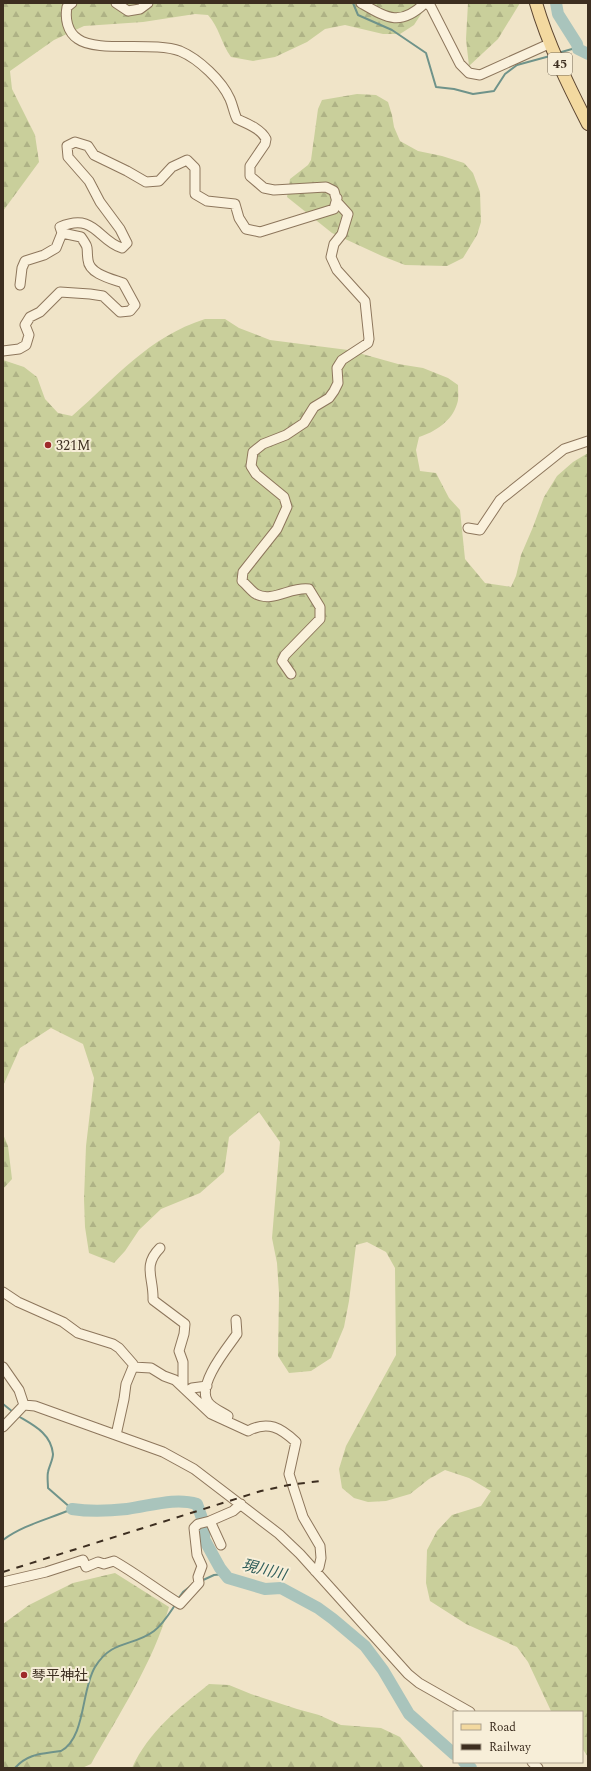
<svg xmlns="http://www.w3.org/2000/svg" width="591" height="1771" viewBox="0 0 591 1771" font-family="Spectral,'Noto Sans JP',serif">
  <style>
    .forest { fill: url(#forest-firs) }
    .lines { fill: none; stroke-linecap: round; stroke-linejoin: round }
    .stream { stroke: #6f938a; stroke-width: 2 }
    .river { stroke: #a9c4bc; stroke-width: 12 }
    .minor-casing { stroke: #8d765c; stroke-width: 11 }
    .major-casing { stroke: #5b4430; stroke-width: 14 }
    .minor { stroke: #faf1dc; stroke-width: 9 }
    .major { stroke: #f3d9a0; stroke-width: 12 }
    .rail { stroke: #3d2e20; stroke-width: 2; stroke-dasharray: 7 7; stroke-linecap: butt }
    .poi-dot { fill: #9e2a2b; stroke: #f7eed8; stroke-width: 1.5 }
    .labels { text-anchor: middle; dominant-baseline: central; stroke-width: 4; stroke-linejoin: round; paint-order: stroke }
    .shield { fill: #f7eed8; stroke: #756857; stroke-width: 1 }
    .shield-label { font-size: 13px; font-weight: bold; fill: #3d2e20 }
    .poi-label { font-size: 14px; fill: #3d2e20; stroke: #f7eed8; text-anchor: start }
    .water-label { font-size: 15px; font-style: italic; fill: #2f5d5a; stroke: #f7eed8 }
  </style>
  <defs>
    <pattern id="forest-firs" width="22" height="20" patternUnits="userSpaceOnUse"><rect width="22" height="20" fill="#c9cf9b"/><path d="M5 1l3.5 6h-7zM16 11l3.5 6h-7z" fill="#aeb285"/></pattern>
  </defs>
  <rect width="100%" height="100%" fill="#f0e4c8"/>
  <path class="forest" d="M3,3h423l-1,5 -11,17 -14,9h-17l-38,-9 -20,4 -18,13 -32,15 -22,4 -22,-4c-10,-14 -12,-30 -23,-42l-13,-1 -52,8 -59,4 -30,14 -44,31 2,18 23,46 4,27 -36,49z
    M468,3h52l-22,36 -29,27 -3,-27z
    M357,94l19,1 12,7 4,13 2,12 6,14 18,10 24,5 22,7 9,10 7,19 1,30 -4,13 -14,23 -16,8 -42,-1 -23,-9 -50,-23 -45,-36 3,-18 18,-14 3,-5 7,-51 4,-9z
    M205,319h20l14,9 31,12 78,10 50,14 25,4 25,10 10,7c0,6 1,14 -1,19 -5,17 -22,28 -38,33l-3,13 4,21 16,2 13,25 11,12 5,49 20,24 26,4 5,-11 5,-21 12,-28 11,-30 13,-21 16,-14 15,-9v1304l-6,-9v-36l-31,-1 -23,-49 -11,-15 -51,-23 -36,-23 -4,-18 1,-33 10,-19 15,-16 29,-9 10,-15 -22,-13 -24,-8 -16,9 -19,15 -24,7 -18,1 -14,-4 -12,-10 -3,-19 7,-23 50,-91 -1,-87 -9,-16 -19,-10 -11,3 -7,56 -5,26 -13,31 -20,13 -22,2 -11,-17 1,-63 -2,-30 -5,-25 8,-96 -21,-30 -30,25 -5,35 -24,21 -39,16 -22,21 -14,21 -11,12 -25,-10 -4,-26 -1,-28 2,-53 8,-68 -11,-34 -32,-16 -31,20 -17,38v-726l21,7 13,10 8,22 13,14 14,3c44,-38 76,-79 133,-97z
    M3,1134l5,12 4,33 -9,10z
    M115,1573l54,34c-16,56 -50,107 -78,157l-9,4h-79v-144l26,-19 44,-22z
    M209,1684l20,1 22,9 46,15 22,6 22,10 40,3 19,9 24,31h-292c17,-37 46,-59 77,-84z"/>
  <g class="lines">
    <path class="stream" d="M353,3l5,12 34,15 34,23 10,34 18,2 19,5 21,-3 11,-17 12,-9 33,-9
      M558,53l14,-4h6
      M3,1404l10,8
      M3,1540c20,-15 46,-21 69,-31l-24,-21c0,-5 -1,-11 0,-16 1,-6 5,-12 5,-18 -2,-21 -20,-29 -35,-38
      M201,1581l13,-6 11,-1
      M178,1599l5,-7 9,-7
      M15,1768c13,-15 28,-14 46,-17 25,-14 20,-61 34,-84 17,-28 38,-20 59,-36 9,-7 15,-17 21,-26"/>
    <path class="river" d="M556,3l2,11 19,30 1,5 10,5
      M72,1509c19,3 37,2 55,0 23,-3 48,-12 70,-5l8,23 -1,12 16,29 8,10 37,11 16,-1 37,20 15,11 32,27 18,24 26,44 45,40
      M464,1762l7,6"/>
    <g class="minor-casing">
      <path id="minor" d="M72,3l-5,4c-2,11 0,25 11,32 19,14 75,2 102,12 19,8 42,30 50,48 3,7 4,14 7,20 11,5 24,10 29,20l-1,5 -15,22v10l14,12 10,2 52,-3 8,4 3,11 11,12 -6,20 -8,10 -3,13 6,13 28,31 4,38 -1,4 -26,17 -5,8 1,15 -4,8 -5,7 -15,9 -10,16 -18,12 -23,9 -10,8 -2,14 5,8 28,23 3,10 -10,22 -34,43 -1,9c5,4 9,10 14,13 16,9 36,-8 53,-5l11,18v12l-35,36 -3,6 9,13
        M116,3l12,8 12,-2 8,-6
        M361,3c26,15 39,24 64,0
        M427,3l4,4 29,57 9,9 11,2 71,-32
        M20,285l2,-17 3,-7 19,-6 12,-7 6,-15 -2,-6c35,-15 38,14 62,21l5,-5 -7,-14 -20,-27 -11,-21 -21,-24 -1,-11 8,-4 13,4 6,9 33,16 19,11 13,-1 13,-14 15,-7 8,8v26l12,7 28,3 4,14 7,11 14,3 74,-23 3,-11
        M3,351l16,-2 7,-4 3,-10 -4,-10 5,-8 10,-5 20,-20 30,2 13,2 17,16 10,-1 5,-6 -12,-22c-11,-4 -34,-9 -35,-23 -2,-14 2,-10 -7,-23l-19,-4
        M468,528l12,2 20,-30 64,-51 24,-8
        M160,1248c-18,18 -6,30 -7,52l32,24 -1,10 -5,17 4,11v25
        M3,1292l15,10 45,20 15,11 35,11 6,4 14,16v3l-7,17 -2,15 -8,36
        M3,1367l16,23 5,15
        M133,1367l18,1 13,8 11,4 36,34 37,17c20,-11 33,-3 48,11l-7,32 14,43 17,29 1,12 -2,9 -4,4
        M187,1391l5,-3 15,-2
        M24,1405l11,1 128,46 31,17 85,65 21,20 108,120 11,9 51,29
        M227,1420l1,-4c-6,-4 -16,-8 -20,-14 -12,-17 20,-55 29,-68l-1,-14
        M3,1427l21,-22
        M221,1545l-11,-24 23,-10 8,-7
        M3,1582l43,-10 37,-12 3,7 12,-5 6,2 10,-3c23,13 43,29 66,43l19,-21 -1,-6 4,-11 -5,-11 -3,-27 4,-4 12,-3
        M532,1762l6,6"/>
    </g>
    <g class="major-casing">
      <path id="major" d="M536,3c12,41 32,82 52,121"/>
    </g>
    <use href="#minor" class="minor"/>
    <use href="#major" class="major"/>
    <path class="rail" d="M3,1572l258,-81 28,-6 31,-4"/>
  </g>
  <g class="poi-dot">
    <circle cx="48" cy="445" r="4"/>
    <circle cx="24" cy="1675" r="4"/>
  </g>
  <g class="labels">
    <rect class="shield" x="548" y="53" width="24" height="22" rx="3"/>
    <g class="shield-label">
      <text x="560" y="64">45</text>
    </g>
    <g class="poi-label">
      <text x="56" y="445">321M</text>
      <text x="32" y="1675">琴平神社</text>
    </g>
    <g class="water-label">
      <text transform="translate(264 1570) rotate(14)">現川川</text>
    </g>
  </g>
  <rect width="591" height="1771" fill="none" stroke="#3d2e20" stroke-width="8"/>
  <rect x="453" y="1711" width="130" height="52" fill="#f7eed8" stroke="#ada18e"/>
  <rect x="461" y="1724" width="20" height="6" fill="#f3d9a0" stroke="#ada18e"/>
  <text x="489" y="1731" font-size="12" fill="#3d2e20">Road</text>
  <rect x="461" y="1744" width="20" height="6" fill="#3d2e20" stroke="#ada18e"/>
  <text x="489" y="1751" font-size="12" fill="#3d2e20">Railway</text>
</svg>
